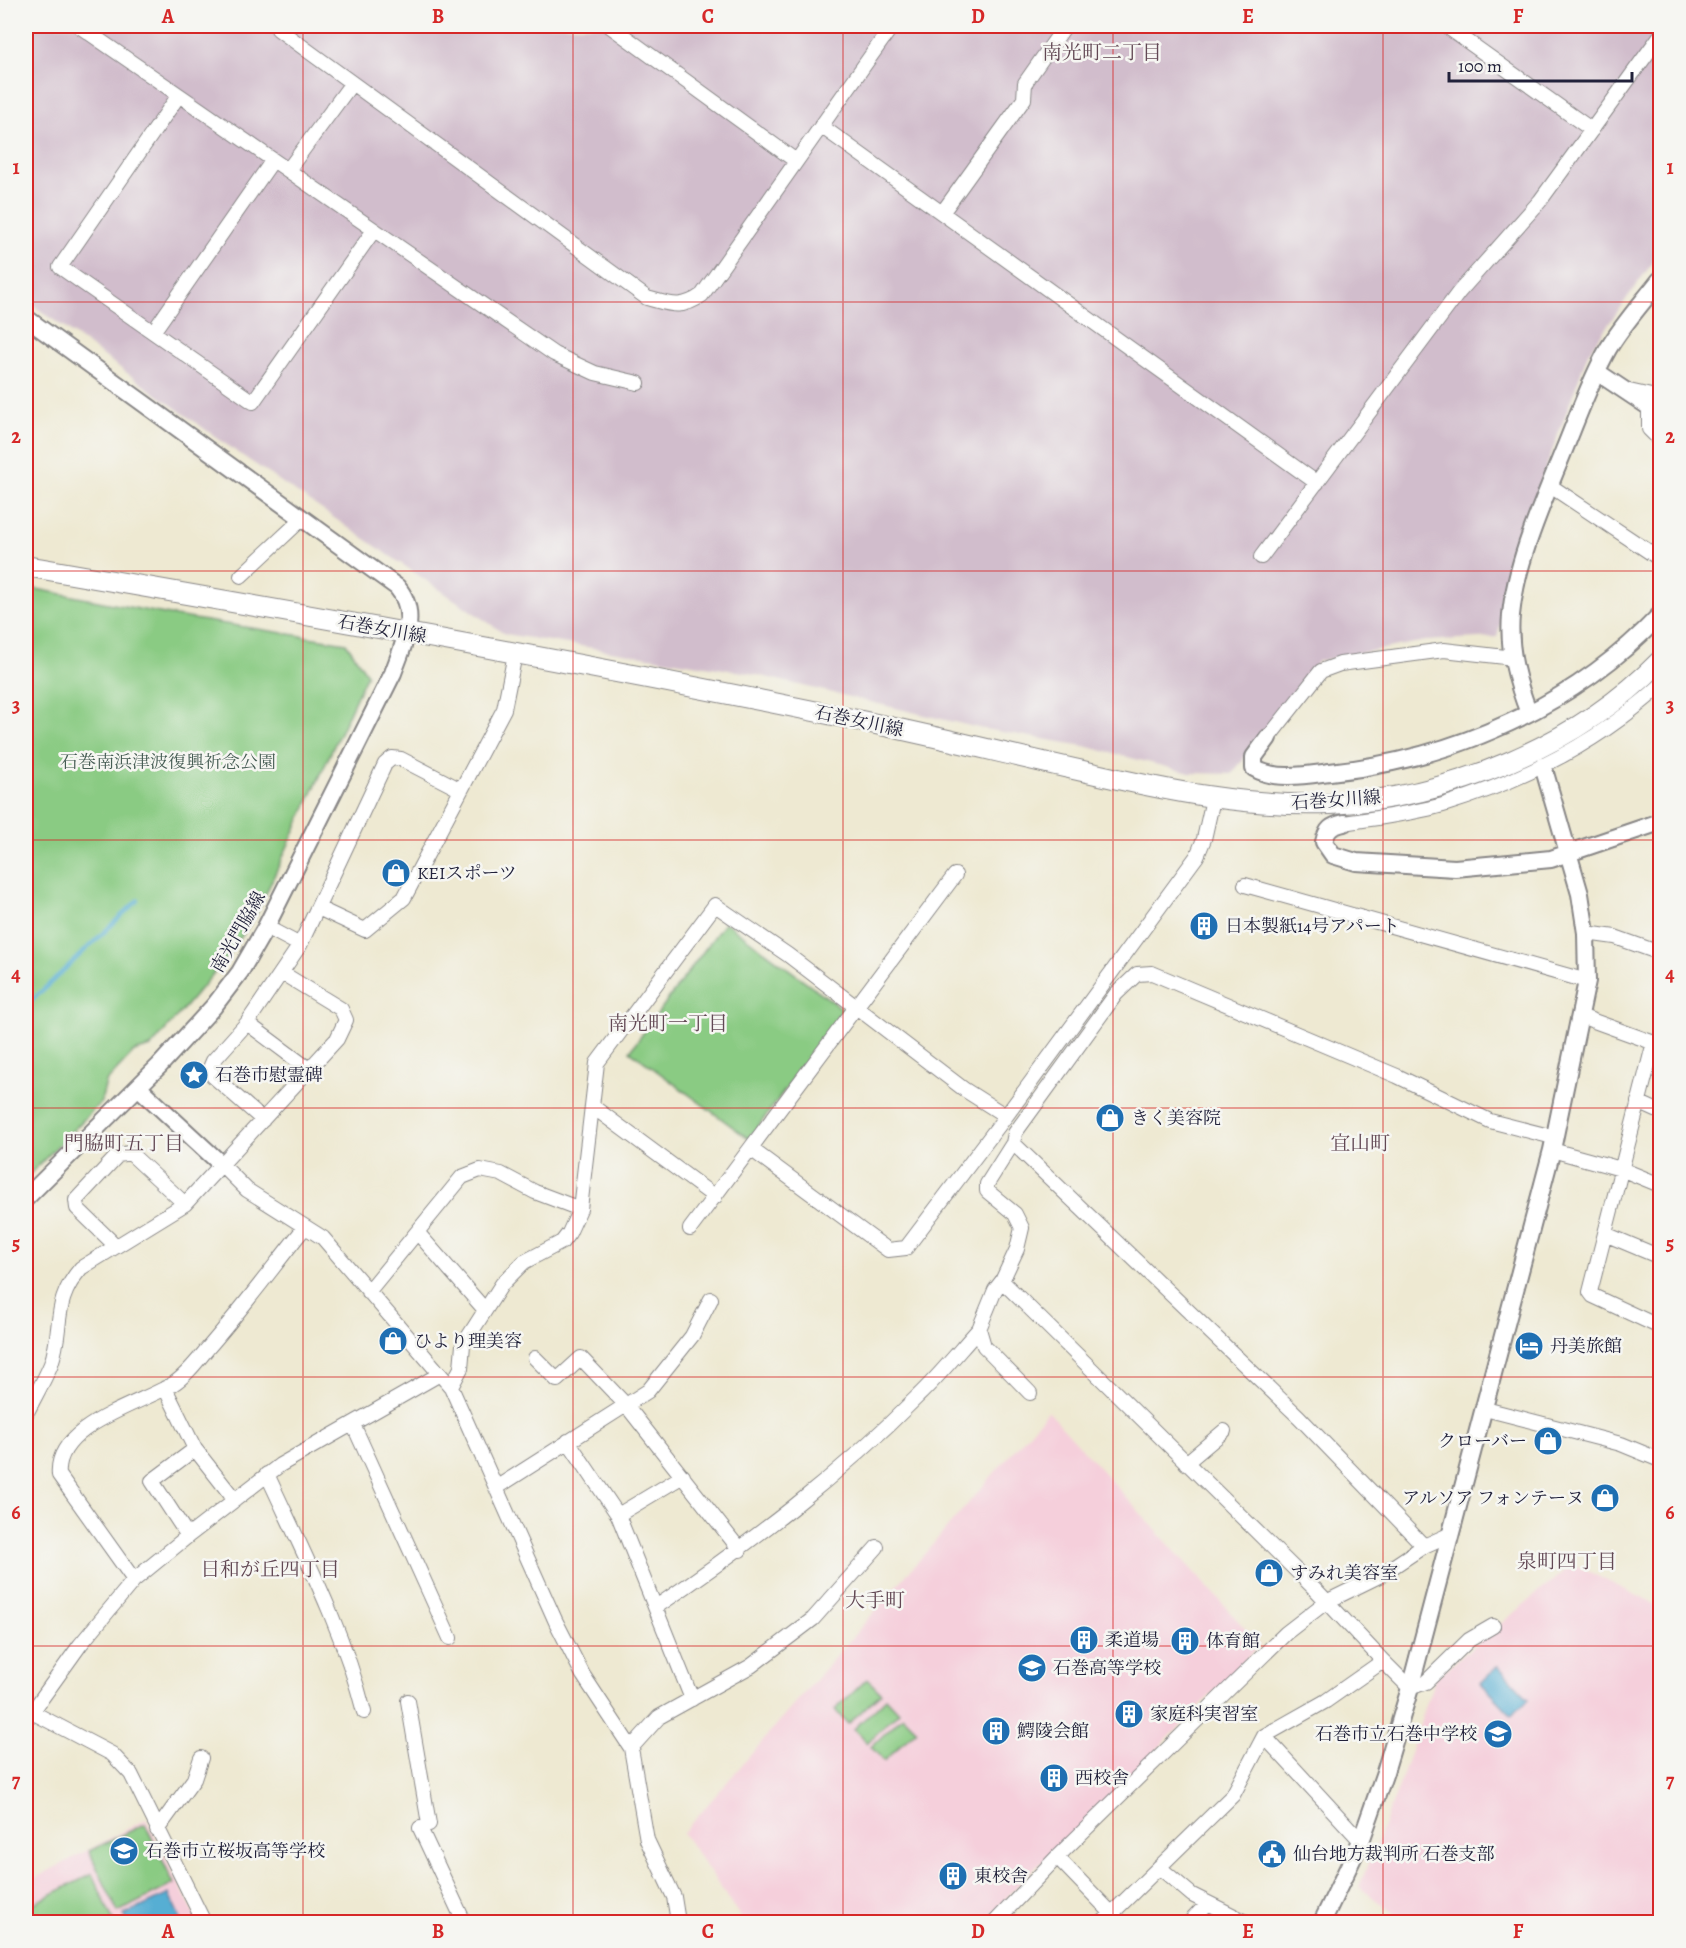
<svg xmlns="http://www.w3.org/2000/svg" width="1686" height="1948" viewBox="0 0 1686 1948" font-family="Alegreya,'Noto Serif JP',serif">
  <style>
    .built { fill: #f5cfdb }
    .industrial { fill: #d1bdcc }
    .green { fill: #8acb83; stroke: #56765f; stroke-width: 1.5 }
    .water { fill: #56aed3; stroke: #3c6887; stroke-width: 1.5 }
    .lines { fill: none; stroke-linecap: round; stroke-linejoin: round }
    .stream { stroke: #56aed3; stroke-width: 4 }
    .minor-casing { stroke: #888686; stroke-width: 16 }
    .tertiary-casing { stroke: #888686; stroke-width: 20 }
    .secondary-casing { stroke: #888686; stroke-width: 22 }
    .minor { stroke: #fff; stroke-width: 14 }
    .tertiary { stroke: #fff; stroke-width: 16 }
    .secondary { stroke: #fff; stroke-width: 20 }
    .grid { fill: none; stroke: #d62828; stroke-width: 1.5; stroke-opacity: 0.55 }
    .labels { text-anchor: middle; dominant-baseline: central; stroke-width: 5; stroke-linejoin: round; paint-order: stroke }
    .street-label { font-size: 18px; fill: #22223b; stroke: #f6f6f2 }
    .park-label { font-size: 18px; fill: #465d54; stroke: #f6f6f2 }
    .poi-label { font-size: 18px; fill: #22223b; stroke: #f6f6f2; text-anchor: start }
    .neighbourhood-label { font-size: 20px; fill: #624854; stroke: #f6f6f2 }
    .neatline { fill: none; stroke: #d62828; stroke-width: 2 }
    .grid-label { font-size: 20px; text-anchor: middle; font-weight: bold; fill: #d62828 }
  </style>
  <rect width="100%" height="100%" fill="#f6f6f2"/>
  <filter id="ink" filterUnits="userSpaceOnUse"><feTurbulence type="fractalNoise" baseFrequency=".0167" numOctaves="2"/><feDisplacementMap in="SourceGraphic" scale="12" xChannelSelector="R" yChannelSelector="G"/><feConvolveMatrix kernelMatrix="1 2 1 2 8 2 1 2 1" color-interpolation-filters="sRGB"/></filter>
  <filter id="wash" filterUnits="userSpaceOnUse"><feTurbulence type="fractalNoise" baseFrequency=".008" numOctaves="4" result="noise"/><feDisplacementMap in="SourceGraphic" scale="24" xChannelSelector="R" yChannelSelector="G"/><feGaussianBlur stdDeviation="1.35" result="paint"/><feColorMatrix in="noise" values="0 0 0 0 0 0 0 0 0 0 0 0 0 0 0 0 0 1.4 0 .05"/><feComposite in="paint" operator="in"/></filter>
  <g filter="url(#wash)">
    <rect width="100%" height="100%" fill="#eee9d2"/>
    <path class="built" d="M1048,1411l212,234 -207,210 -20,14 -49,53h-240l-61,-89z
      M1573,1564l87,43v315h-255l-46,-35 39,-98 37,-111z
      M146,1819l52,103h-172v-39z"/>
    <path class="industrial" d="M26,26h1634v226l-72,101 -56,153 -35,131 -72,4 -107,20 -86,113 -42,-1 -106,-27 -105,-18 -230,-55 -244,-39 -274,-186 -205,-148z"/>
    <path class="green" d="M26,587l149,29 171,27 21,31 -110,239 -27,41 -79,93 -17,5 -28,30 -5,20 -75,76z
      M725,922l119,88 -95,129 -119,-88z
      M867,1679l14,14 -33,31 -13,-14z
      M886,1698l13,14 -32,31 -13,-14z
      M903,1716l14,14 -33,31 -13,-14z
      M145,1824l29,60 -56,28 -29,-61z
      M92,1874l22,48h-88v-15z"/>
    <path class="water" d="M1498,1666l31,33 -17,16 -31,-32z
      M169,1894l13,28h-54l-4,-7z"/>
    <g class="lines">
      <path class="stream" d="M26,1006l112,-106"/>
    </g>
  </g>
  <g filter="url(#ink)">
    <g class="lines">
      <g class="minor-casing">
        <path id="minor" d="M79,26l475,328 41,19 43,10
          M280,26l-2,3 369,269c23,6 34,12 55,-3l190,-269
          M610,26l186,135
          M1446,26l146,104
          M179,95l-119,172 193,135 121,-172
          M821,126l496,357
          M288,170l64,-87
          M942,213l82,-114 1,-16 40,-57
          M153,332l120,-172
          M1629,391l31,7
          M1649,407v22l11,11
          M1549,485l111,74
          M1261,557l198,-265 81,-91 120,-165
          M241,576l62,-58
          M1268,738l53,-67 19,-7 104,-14 70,8
          M1344,823c32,-5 67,-9 99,-18 79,-24 156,-63 217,-119
          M1245,885l342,96
          M318,908l47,22 39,-32 100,-189 11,-55
          M266,927l34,18
          M1586,933l29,4 45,16
          M1580,1016l80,29
          M247,1023l63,47
          M1654,1042l-64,250 3,4 67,31
          M1638,1102l22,10
          M592,1106l123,91
          M1006,1116l191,-260 7,-17 9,-40
          M263,1120l-50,-44 -3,-8 3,-7 34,-38 53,-78 85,-181 7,-6 9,1 60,31
          M1013,1143l286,274 125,129
          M1552,1150l69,19 39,16
          M222,1165l25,25 76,48 128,149 105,235 27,53 48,73 16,92 27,57 4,25
          M690,1229l265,-354
          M417,1232l68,78
          M1605,1234l55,23
          M116,1246l-39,-38 -1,-8 42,-45 12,-2 55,51
          M1002,1281l315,310 66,70
          M368,1292l94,-115 18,-7 21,4 34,18 45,17
          M535,1358l22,22 24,-22 45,47 114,145
          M451,1387l10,-19 2,-23 39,-61 22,-22 38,-20 7,-9 11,-24 17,-146 118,-158 73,50 177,135 41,26 -100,132 -18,2 -137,-101
          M165,1388l30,61 40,51
          M1030,1393l-46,-47 -5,-17 16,-39 7,-9 15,-32 5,-21 -7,-14 -28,-23v-7l26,-41 2,-10 101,-139 21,-20 15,-1 245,103 93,45 63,16
          M1485,1409l136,35 39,16
          M26,1414c8,-16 18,-33 25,-50 13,-38 0,-61 30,-96l104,-64 152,-165 9,-19 -5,-11 -59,-36
          M353,1424l97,214
          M568,1441l50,74 74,184
          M1186,1463l38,-32
          M267,1474c36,78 76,155 97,238
          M496,1488l152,-97 44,-55 19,-37
          M618,1515l65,-39
          M188,1536l-36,-55 43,-32
          M134,1580l-75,-105c-5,-49 79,-70 114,-91 13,-8 25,-24 35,-36 34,-39 65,-81 97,-121
          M656,1607c93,-63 183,-131 262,-211 22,-21 41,-45 61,-67
          M408,1701l21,123
          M26,1709l86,45 19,20 73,148
          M32,1712l48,-67 54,-65 54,-44 92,-71 160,-91
          M1264,1736l97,105
          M631,1748l28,-31 92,-51 62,-47 64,-72
          M420,1828l44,94
          M157,1830l37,-51 7,-21
          M1057,1857l63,65
          M1159,1867l33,28 54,27
          M995,1922l62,-65 229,-224 40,-31 53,-26 45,-30 27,-12
          M1103,1922l130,-127 31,-59 62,-35 57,-40 27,27 16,-6 43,-42 24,-14
          M1190,1922l18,-19"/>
      </g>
      <g class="tertiary-casing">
        <path id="tertiary" d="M26,318l371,269c23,27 6,58 -4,86l-127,254 -26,45 -26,34 -55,60 -133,132
          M1597,372l63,42
          M1529,713c-12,-30 -21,-65 -18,-98 5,-54 33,-115 53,-165 14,-34 26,-69 44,-101 14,-24 35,-47 52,-69
          M1268,738l-14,19v11c21,13 53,7 76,4 124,-13 244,-66 330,-157
          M1344,823c-13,3 -17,6 -20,19l9,13 23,7 99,6 96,-9 109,-37
          M138,1087l84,78
          M1322,1922l39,-81 24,-69 25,-84 142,-538 35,-169 -1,-48 -6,-39 -37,-128"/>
      </g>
      <g class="secondary-casing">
        <path id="secondary" d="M26,566c282,49 565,98 845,157 72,15 144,33 216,49 81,19 160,35 244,32 117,-5 247,-59 329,-143"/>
      </g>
      <use href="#minor" class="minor"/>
      <use href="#tertiary" class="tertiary"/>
      <use href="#secondary" class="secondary"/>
    </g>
  </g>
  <path class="grid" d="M303,26v1896M573,26v1896M843,26v1896M1113,26v1896M1383,26v1896M26,302h1634M26,571h1634M26,840h1634M26,1108h1634M26,1377h1634M26,1646h1634"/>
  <defs>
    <g id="shop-disc" transform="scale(1.5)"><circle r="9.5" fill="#1f6fb2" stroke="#f6f6f2"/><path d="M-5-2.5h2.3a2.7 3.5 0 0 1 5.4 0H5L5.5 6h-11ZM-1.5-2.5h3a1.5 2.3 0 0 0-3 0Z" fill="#fff"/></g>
    <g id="building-disc" transform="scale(1.5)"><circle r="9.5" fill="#1f6fb2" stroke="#f6f6f2"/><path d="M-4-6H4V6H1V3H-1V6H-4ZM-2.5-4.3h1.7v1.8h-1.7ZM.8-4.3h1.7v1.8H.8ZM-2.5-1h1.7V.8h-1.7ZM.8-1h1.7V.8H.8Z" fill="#fff"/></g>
    <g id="sight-disc" transform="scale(1.5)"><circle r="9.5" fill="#1f6fb2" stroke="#f6f6f2"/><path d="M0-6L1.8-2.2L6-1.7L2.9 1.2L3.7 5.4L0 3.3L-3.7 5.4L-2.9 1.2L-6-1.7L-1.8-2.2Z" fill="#fff"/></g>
    <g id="hotel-disc" transform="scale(1.5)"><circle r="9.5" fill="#1f6fb2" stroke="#f6f6f2"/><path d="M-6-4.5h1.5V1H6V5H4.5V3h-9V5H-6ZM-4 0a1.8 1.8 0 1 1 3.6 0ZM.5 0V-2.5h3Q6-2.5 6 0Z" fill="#fff"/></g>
    <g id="school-disc" transform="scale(1.5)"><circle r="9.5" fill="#1f6fb2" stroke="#f6f6f2"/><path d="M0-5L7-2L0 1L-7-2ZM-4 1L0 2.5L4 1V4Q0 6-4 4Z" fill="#fff"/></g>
    <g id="civic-disc" transform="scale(1.5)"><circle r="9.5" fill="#1f6fb2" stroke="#f6f6f2"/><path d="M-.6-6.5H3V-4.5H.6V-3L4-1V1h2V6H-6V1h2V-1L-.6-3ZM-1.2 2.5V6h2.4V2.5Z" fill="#fff"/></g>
  </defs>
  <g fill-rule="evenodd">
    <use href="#shop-disc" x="396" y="873"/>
    <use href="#building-disc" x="1204" y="926"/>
    <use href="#sight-disc" x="194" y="1075"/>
    <use href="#shop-disc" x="1110" y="1118"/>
    <use href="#shop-disc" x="393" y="1341"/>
    <use href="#hotel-disc" x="1529" y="1346"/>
    <use href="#shop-disc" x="1548" y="1441"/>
    <use href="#shop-disc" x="1605" y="1498"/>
    <use href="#shop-disc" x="1269" y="1573"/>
    <use href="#building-disc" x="1084" y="1640"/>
    <use href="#building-disc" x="1185" y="1641"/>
    <use href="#school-disc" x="1032" y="1668"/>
    <use href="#building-disc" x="1129" y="1714"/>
    <use href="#building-disc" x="996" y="1731"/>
    <use href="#school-disc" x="1498" y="1734"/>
    <use href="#building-disc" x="1054" y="1778"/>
    <use href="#school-disc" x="124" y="1851"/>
    <use href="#civic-disc" x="1272" y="1854"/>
    <use href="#building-disc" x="953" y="1876"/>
  </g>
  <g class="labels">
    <g class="street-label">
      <text transform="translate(382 629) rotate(10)">石巻女川線</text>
      <text transform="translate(859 721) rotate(12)">石巻女川線</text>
      <text transform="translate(1336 800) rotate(-4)">石巻女川線</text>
      <text transform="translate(238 932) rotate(-60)">南光門脇線</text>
    </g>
    <g class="park-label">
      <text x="168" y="762">石巻南浜津波復興祈念公園</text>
    </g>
    <g class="poi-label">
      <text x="417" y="873">KEIスポーツ</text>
      <text x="1225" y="926">日本製紙14号アパート</text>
      <text x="215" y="1075">石巻市慰霊碑</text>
      <text x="1131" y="1118">きく美容院</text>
      <text x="414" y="1341">ひより理美容</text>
      <text x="1550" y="1346">丹美旅館</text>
      <text x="1527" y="1441" text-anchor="end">クローバー</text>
      <text x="1584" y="1498" text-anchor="end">アルソア フォンテーヌ</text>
      <text x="1290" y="1573">すみれ美容室</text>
      <text x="1105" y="1640">柔道場</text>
      <text x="1206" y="1641">体育館</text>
      <text x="1053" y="1668">石巻高等学校</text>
      <text x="1150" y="1714">家庭科実習室</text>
      <text x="1017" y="1731">鰐陵会館</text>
      <text x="1477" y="1734" text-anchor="end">石巻市立石巻中学校</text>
      <text x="1075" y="1778">西校舎</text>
      <text x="145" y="1851">石巻市立桜坂高等学校</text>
      <text x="1293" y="1854">仙台地方裁判所 石巻支部</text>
      <text x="974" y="1876">東校舎</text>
    </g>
    <g class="neighbourhood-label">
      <text x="1102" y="52">南光町二丁目</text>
      <text x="668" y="1023">南光町一丁目</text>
      <text x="124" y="1143">門脇町五丁目</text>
      <text x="1360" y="1143">宜山町</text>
      <text x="1567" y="1561">泉町四丁目</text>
      <text x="270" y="1569">日和が丘四丁目</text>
      <text x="875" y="1600">大手町</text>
    </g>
  </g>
  <rect width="1686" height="1948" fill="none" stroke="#f6f6f2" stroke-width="66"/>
  <path d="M1449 72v9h183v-9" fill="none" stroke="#22223b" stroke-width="3"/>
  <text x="1458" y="72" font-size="18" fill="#22223b" stroke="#f6f6f2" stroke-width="4.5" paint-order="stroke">100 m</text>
  <rect x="33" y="33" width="1620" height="1882" class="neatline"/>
  <g class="grid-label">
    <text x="168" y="23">A</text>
    <text x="438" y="23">B</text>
    <text x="708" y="23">C</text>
    <text x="978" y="23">D</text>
    <text x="1248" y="23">E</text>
    <text x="1518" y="23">F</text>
    <text x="16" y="174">1</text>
    <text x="1670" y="174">1</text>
    <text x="16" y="443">2</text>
    <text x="1670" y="443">2</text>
    <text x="16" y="712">3</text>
    <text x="1670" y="712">3</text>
    <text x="16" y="981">4</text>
    <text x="1670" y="981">4</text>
    <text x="16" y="1250">5</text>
    <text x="1670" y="1250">5</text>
    <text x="16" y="1519">6</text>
    <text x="1670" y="1519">6</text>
    <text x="16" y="1787">7</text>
    <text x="1670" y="1787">7</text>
    <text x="168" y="1938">A</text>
    <text x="438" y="1938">B</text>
    <text x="708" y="1938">C</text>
    <text x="978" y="1938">D</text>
    <text x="1248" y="1938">E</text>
    <text x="1518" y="1938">F</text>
  </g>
</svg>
